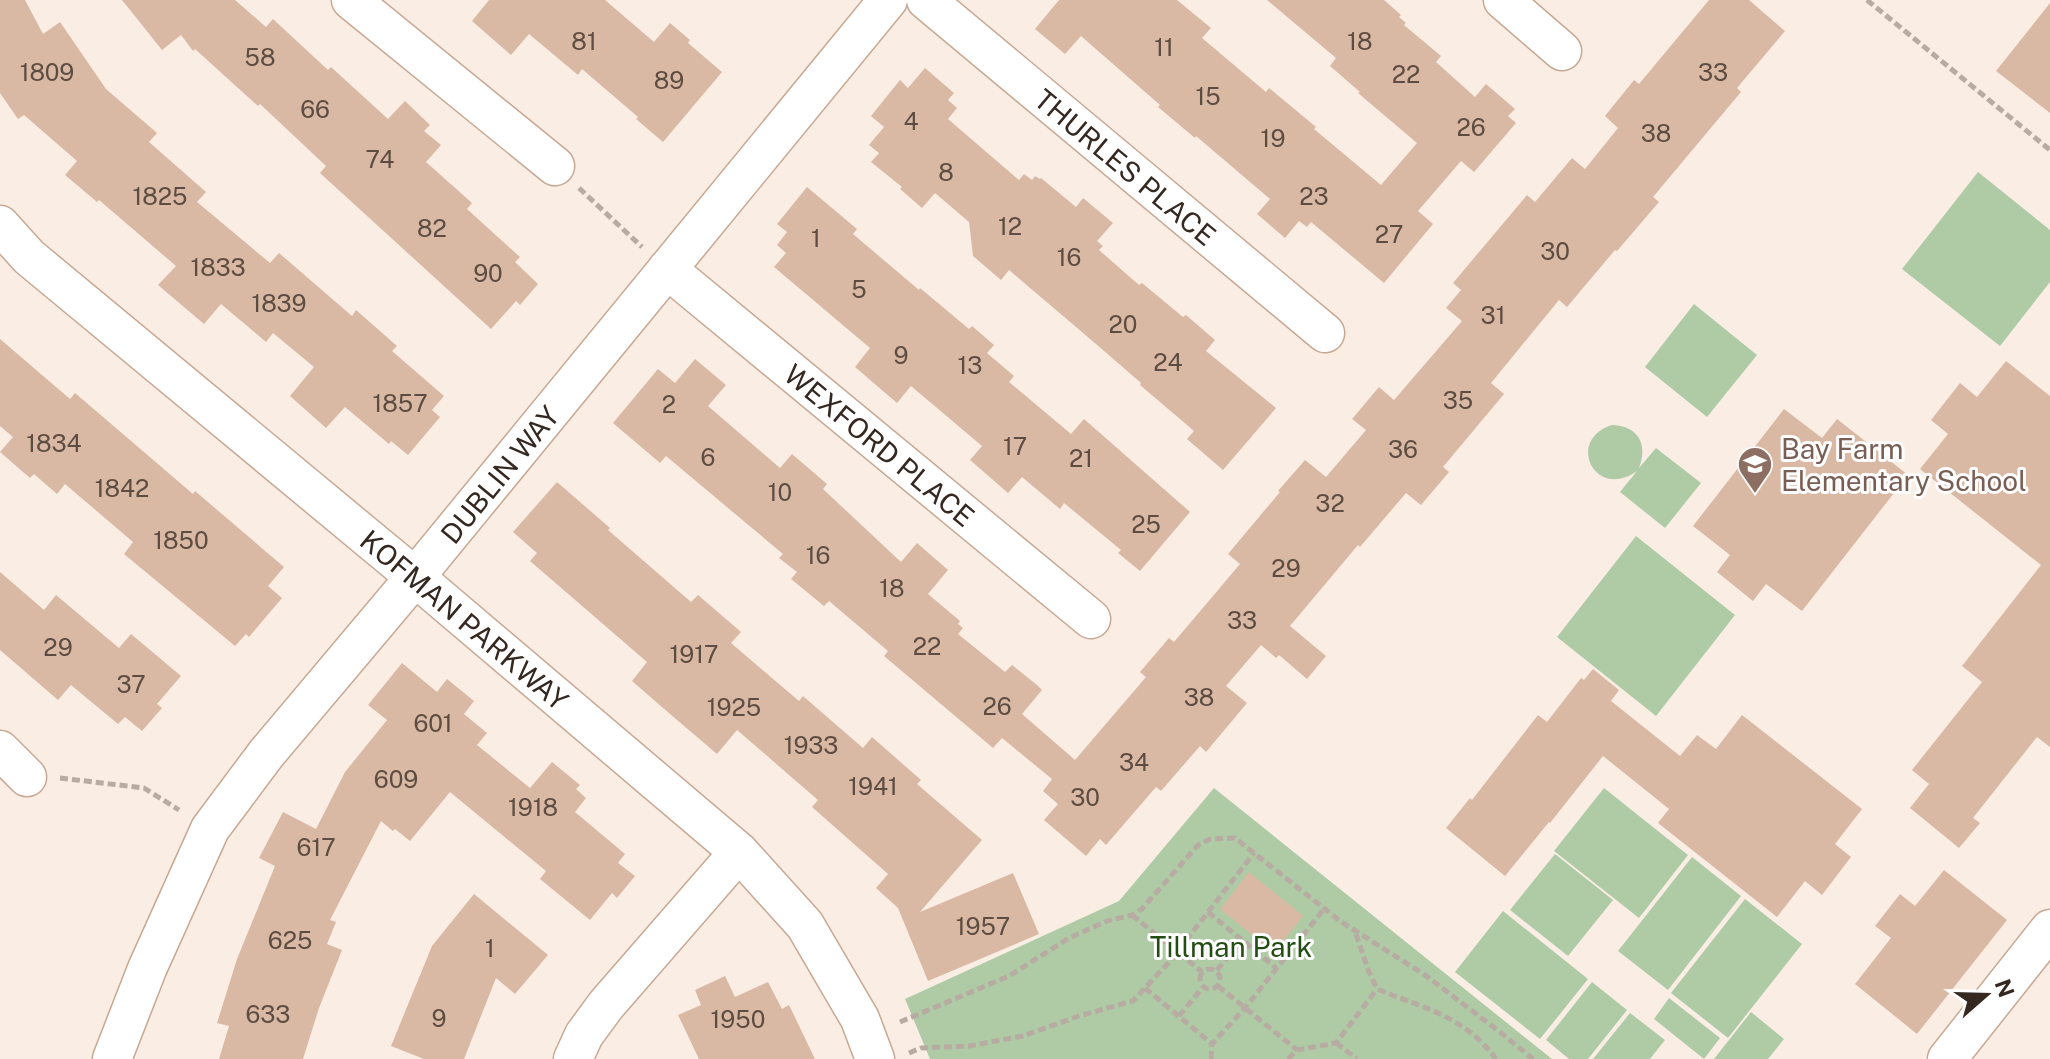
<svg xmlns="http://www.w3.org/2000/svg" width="2050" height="1059" viewBox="0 0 2050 1059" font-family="'Public Sans',sans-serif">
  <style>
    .green { fill: #afcba6 }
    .building { fill: #d9b9a4 }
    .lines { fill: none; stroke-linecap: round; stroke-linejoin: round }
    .minor-casing { stroke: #c7a893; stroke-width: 41 }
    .path { stroke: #b7aba2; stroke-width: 5; stroke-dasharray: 8 4; stroke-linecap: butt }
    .minor { stroke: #fff; stroke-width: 38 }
    .labels { text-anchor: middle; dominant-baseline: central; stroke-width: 6; stroke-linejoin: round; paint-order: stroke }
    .number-label { font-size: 24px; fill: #5d4c41 }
    .street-label { font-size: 28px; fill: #342820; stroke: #fdfdfd }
    .education-label { font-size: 28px; fill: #785e54; stroke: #fdfdfd; text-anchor: start }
    .park-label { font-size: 28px; fill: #234d13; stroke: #fdfdfd }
  </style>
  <rect width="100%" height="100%" fill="#faede4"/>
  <path class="green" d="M1978,172l72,58v52l-50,64 -98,-77z
    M1694,304l63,51 -50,62 -62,-50z
    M1612,425c27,1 36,20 27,43l17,-20 45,35 -36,45 -45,-36 17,-21c-42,30 -72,-31 -25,-46z
    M1636,536l99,79 -79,101 -99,-79z
    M1214,788l338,271h-622l-25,-60 214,-98z
    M1604,788l84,67 -49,63 -85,-67z
    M1555,854l58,46 -45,56 -58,-46z
    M1692,857l49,39 -73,94 -50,-39z
    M1745,899l57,45 -74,94 -57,-45z
    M1503,911l85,68 -48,60 -85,-67z
    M1592,982l35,28 -39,49h-19l-23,-19z
    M1669,998l51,40 -16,21 -50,-40z
    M1751,1012l33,27 -16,20h-54z
    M1630,1013l35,27 -15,19h-57z"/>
  <path class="building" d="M0,0h25l18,34 17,-12 46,67 51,44 -8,9 57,50 -9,10 73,61 9,-10 73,63 4,-6 41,36 -5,5 52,45 -12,14 8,7 -32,38 -17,-14 -2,3 -44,-37 -19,21 -36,-32 24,-29 -41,-34 -7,9 -45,-38 -17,20 -46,-39 18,-19 -77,-66 -2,2 -32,-27 12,-14 -53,-46 -6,4 -18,-26z
    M122,0h113l31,27 7,-8 55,51 3,-3 57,52 17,-18 25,24 -6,6 17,14 -15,17 46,41 -5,6 53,48 -5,5 23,22 -18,21 -4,-4 -25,28 -171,-156 6,-7 -66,-62 -2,2 -63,-57 -2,2 -12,-16 -19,15z
    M489,0h116l49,42 16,-19 20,17 -2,3 34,29 -59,70 -27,-23 2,-2 -56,-48 -4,6 -49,-41 -18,21 -39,-34z
    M1059,0h118l34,28 -9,10 64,54 3,-4 47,39 -2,2 67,56 36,-42 -59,-50 2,-1 -30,-26 6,-8 -69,-58h117l17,15 -2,2 7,6 -2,2 37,31 -5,6 39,35 11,-13 29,25 -7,7 8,7 -42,49 -13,-11 -43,50 15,13 -49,59 -73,-61 -4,5 -8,-6 -14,17 -28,-24 13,-15 -74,-63 -1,2 -37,-31 2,-2 -79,-69 -16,18 -30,-25z
    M1709,0h40l36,31 -48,57 4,4 -88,105 6,5 -42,49 -2,-1 -48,57 -8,-7 -68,83 13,11 -61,73 6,5 -28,33 -15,-12 -46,54 -2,-2 -68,81 36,30 -19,23 -28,-24 -3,3 -15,-13 -35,41 21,17 -41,49 -6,-6 -39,45 -5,-4 -50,58 -6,-6 -14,17 -42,-36 14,-16 -15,-13 9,-12 -50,-41 -9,10 -109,-92 4,-5 -59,-50 -5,5 -33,-27 6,-7 -18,-14 4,-4 -117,-98 -6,7 -47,-40 45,-54 17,14 20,-24 31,26 -18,21 72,62 12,-14 35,30 -4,5 78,73 16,-19 31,27 -20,24 32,27 -2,3 5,4 -5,6 47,38 7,-7 25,20 5,5 -20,24 53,46 71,-83 -6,-5 29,-34 5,4 66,-78 -12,-10 52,-62 -2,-1 27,-31 21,17 40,-47 -14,-11 27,-32 15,13 68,-79 -16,-13 15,-18 -8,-7 74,-88 8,7 37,-44 13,11 33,-41 -13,-12 29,-36 5,4z
    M2050,3v110l-54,-42z
    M925,68l29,25 -6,7 9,8 -9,11 71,61 5,-6 8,6 3,-4 5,3 1,-1 35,29 7,-9 30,25 -16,18 6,5 -4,4 40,35 3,-2 41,34 3,-2 29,25 -9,11 70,57 -53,62 -36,-31 7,-8 -54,-46 1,-2 -45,-39 -87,-74 -8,10 -28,-24 -4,-34 -34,-29 -13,15 -22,-19 2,-2 -31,-25 8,-9 -10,-8 15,-18 -13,-11 29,-36 8,8z
    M807,187l50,42 -4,5 66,56 1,-2 49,41 3,-3 22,19 -7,8 27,23 -5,6 62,52 13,-15 106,93 -50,59 -22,-18 3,-3 -57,-47 -4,6 -38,-32 -14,16 -38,-33 12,-14 -71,-60 -14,17 -42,-36 15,-19 -96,-81 12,-14 -9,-8 10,-13 -10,-8z
    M0,339l70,60 5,-6 118,101 2,-3 89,76 -16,19 14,12 -33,39 -3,-3 -11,12 -111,-92 9,-12 -68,-58 -8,10 -23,-20 -4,4 -30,-26 13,-15 -13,-11z
    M2006,361l44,35v351l-13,-10 -64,81 7,5 -21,25 -49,-40 19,-24 -17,-14 70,-88 -20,-16 79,-101 -121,-96 28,-35 -17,-14 29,-37 17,14z
    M1784,409l38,29 15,-19 71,56 -106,136 -36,-27 -13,17 -36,-29 13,-17 -37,-29z
    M557,482l53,46 -2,2 83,72 7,-7 43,37 -10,11 68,58 4,-5 60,52 9,-11 49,43 -4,4 65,56 -62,72 93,-39 26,61 -111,47 -30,-73 -22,-20 12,-14 -76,-67 6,-7 -81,-70 -20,24 -47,-40 -38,-33 15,-19 -117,-101 7,-8 -24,-21z
    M0,572l44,38 12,-15 63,53 12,-14 50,42 -24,28 5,4 -20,23 -17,-14 -7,7 -47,-39 -13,15 -58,-50z
    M402,663l35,29 10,-13 27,22 -10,13 23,19 -10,12 53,43 22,-26 28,23 -4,4 10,9 -11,14 50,42 -7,9 17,13 -18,22 -5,-5 -22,27 -50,-41 6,-8 -96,-79 -40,49 -15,-12 -2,2 -12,-10 -51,99 6,2 -9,22 15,6 -23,58 -16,51h-84l10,-33 -12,-3 20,-64 38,-93 -16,-8 24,-46 33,17 29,-57 42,-52 -19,-15z
    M1593,669l26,21 -8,11 69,55 17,-21 19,14 26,-34 120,94 -27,35 16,13 -29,38 -17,-14 -28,36 -119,-94 11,-14 -66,-53 -53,67 -1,-1 -44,54 -59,-48 24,-30 2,2 66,-85 9,7 34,-44 3,2z
    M1944,870l63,50 -90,114 -62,-50 36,-46 -16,-12 25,-32 15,12z
    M1249,872l54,44 -29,37 -54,-44z
    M474,894l74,61 -33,39 -19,-16 -32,81h-40l-33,-13 41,-100z
    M725,976l10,21 33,-15 14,27 7,-4 26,54h-116l-21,-44 23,-10 -6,-15z"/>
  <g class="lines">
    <g class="minor-casing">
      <g id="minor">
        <path d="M351,0l204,166"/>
        <path id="s1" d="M926,0l399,333"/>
        <path d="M1503,0l59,51"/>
        <path id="s2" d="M0,225l29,32 386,320 324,275 66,73 55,94 15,40"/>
        <path id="s3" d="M667,269l424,350"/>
        <path d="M0,750l27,27"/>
        <path id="s4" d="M112,1059l35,-90 63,-140 56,-75 149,-177 473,-577"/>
        <path d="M573,1059l11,-24 22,-30 133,-153"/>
        <path d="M1947,1059l103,-130"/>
      </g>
    </g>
    <path class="path" d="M1867,0l183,150
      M579,188l63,59
      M60,778l84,10 35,22
      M1208,912l68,56
      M1132,915l70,57
      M1356,934l13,38 8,17c48,20 86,26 119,70
      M1200 979a10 10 0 1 1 20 0a10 10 0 1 1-20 0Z
      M1217,970l25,-30
      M1218,986l79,64
      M1145,988l67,56
      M1179,1016l24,-29
      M900,1022l109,-46 60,-38 38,-17 25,-6 10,-6 56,-64 12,-6 25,-1 105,83 85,54 75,57 33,27
      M1336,1043l21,16
      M909,1053l12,-5 48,-2 54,-10 56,-20 54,-15 37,-40 84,-108
      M1211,1059l1,-15 33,-36 79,-99
      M1288,1059l9,-9 39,-7 41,-54"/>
    <use href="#minor" class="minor"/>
  </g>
  <defs>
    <g id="school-pin" transform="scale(1.8)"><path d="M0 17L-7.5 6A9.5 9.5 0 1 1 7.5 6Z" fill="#8d6e63" stroke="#fdfdfd"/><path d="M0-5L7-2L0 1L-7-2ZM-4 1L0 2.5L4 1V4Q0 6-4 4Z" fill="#fff"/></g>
  </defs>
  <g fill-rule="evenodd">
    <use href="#school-pin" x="1755" y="464"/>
  </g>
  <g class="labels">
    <g class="number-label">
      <text x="584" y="41">81</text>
      <text x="1360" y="41">18</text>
      <text x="1164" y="47">11</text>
      <text x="260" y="57">58</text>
      <text x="47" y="72">1809</text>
      <text x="1713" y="72">33</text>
      <text x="1406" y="74">22</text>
      <text x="669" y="80">89</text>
      <text x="1208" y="96">15</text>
      <text x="315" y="109">66</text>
      <text x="911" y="121">4</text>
      <text x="1471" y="127">26</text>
      <text x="1656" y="133">38</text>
      <text x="1273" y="138">19</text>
      <text x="380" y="159">74</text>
      <text x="946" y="172">8</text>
      <text x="160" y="196">1825</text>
      <text x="1314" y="196">23</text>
      <text x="1010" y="226">12</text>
      <text x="432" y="228">82</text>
      <text x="1389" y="234">27</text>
      <text x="816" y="238">1</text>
      <text x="1555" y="251">30</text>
      <text x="1069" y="257">16</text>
      <text x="218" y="267">1833</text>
      <text x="488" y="273">90</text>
      <text x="859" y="289">5</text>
      <text x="279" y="303">1839</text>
      <text x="1493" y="315">31</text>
      <text x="1123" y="324">20</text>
      <text x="901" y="355">9</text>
      <text x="1168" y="362">24</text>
      <text x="970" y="365">13</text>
      <text x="1458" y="400">35</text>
      <text x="400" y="403">1857</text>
      <text x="669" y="404">2</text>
      <text x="54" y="443">1834</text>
      <text x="1015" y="446">17</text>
      <text x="1403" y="449">36</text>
      <text x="708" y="457">6</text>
      <text x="1081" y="458">21</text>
      <text x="122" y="488">1842</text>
      <text x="780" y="492">10</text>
      <text x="1330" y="503">32</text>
      <text x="1146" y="524">25</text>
      <text x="181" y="540">1850</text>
      <text x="818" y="555">16</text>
      <text x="1286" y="568">29</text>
      <text x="892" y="588">18</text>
      <text x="1242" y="620">33</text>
      <text x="927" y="646">22</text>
      <text x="58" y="647">29</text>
      <text x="694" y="654">1917</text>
      <text x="131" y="684">37</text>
      <text x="1199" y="697">38</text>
      <text x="997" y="706">26</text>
      <text x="734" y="707">1925</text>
      <text x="433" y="723">601</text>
      <text x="811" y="745">1933</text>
      <text x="1134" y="762">34</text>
      <text x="396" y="779">609</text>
      <text x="873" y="786">1941</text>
      <text x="1085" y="797">30</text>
      <text x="533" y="807">1918</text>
      <text x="316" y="847">617</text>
      <text x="983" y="926">1957</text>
      <text x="290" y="940">625</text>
      <text x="490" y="948">1</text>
      <text x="268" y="1014">633</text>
      <text x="439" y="1018">9</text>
      <text x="738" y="1019">1950</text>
    </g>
    <g class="street-label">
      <text stroke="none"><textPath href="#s1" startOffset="260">THURLES PLACE</textPath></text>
      <text stroke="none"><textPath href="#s3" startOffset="276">WEXFORD PLACE</textPath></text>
      <text stroke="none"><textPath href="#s4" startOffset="708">DUBLIN WAY</textPath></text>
      <text stroke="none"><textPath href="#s2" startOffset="610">KOFMAN PARKWAY</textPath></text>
    </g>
    <g class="education-label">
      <text x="1781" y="448">Bay Farm<tspan x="1781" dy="32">Elementary School</tspan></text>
    </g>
    <g class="park-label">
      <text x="1231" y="946">Tillman Park</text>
    </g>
  </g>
  <g transform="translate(1986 995) rotate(70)" stroke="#fdfdfd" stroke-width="6" paint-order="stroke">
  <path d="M0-6L14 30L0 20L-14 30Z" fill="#342820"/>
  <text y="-12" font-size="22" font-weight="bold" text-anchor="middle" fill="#342820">N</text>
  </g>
</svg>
